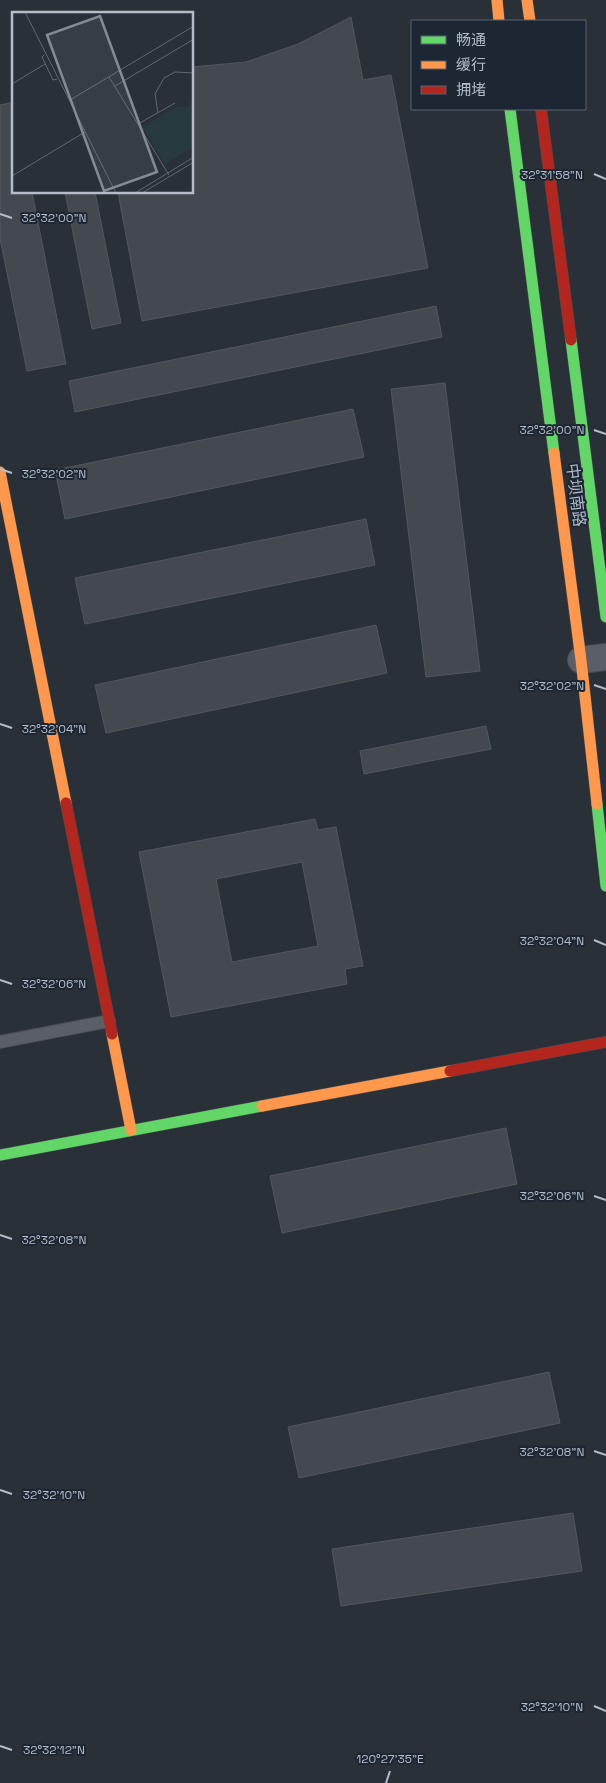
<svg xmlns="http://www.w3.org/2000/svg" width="606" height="1783" viewBox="0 0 606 1783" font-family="'Space Grotesk','Noto Sans SC',sans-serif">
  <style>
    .building { fill: #444950; stroke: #52575f; fill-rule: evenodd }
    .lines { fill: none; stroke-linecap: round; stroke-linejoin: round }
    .lane-casing { stroke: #484c53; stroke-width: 14 }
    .street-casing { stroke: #484c53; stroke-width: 28 }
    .fast-casing { stroke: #484c53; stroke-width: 12 }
    .slow-casing { stroke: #484c53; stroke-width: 12 }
    .jam-casing { stroke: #484c53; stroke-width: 12 }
    .lane { stroke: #5a5e66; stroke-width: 12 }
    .street { stroke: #5a5e66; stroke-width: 26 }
    .fast { stroke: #63d668; stroke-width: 11 }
    .slow { stroke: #ff974d; stroke-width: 11 }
    .jam { stroke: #b3261e; stroke-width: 11 }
    .ticks { fill: none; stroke: #b4bcc9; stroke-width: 2 }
    .labels { text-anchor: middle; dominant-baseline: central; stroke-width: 4; stroke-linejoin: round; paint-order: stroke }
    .street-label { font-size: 16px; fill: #b4bcc9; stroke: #1d2633 }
    .inset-road { fill: none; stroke: #616872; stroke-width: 1 }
    .view { fill: #848b96; fill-opacity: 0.15; stroke: #848b96; stroke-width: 2.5 }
    .inset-edge { fill: none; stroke: #b4bcc9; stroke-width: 2.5 }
    .ticks-label { font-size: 12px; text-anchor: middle; fill: #b4bcc9; stroke: #1d2633; stroke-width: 4; stroke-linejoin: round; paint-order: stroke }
  </style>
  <rect width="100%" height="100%" fill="#2a3038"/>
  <path class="building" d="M351,17l12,63 28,-5 37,193 -286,53 -24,-129h74v-125l54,-5 52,-18z
    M14,102v90h18l34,172 -39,7 -27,-132v-134z
    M65,192h30l26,131 -29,6z
    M436,306l6,31 -367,75 -6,-31z
    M445,383l35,288 -54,6 -35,-288z
    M353,409l11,48 -299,62 -10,-49z
    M366,519l9,46 -290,59 -10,-46z
    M376,625l11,48 -281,60 -11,-48z
    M486,726l5,23 -127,25 -4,-23z
    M315,819l3,11 18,-3 27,139 -18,3 2,15 -176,33 -32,-165zM302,862l16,84 -86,16 -16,-83z
    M506,1128l11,56 -235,49 -12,-57z
    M549,1372l11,51 -261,55 -11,-51z
    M573,1513l9,58 -241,35 -9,-57z"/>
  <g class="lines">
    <g class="lane-casing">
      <path id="lane" d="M0,1042l109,-21"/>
    </g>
    <g class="street-casing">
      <path id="street" d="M581,660l25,-3"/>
    </g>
    <g class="fast-casing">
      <path id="fast" d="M510,109l44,344
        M571,340l35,277
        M597,804l9,82
        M0,1155l262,-49"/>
    </g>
    <g class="slow-casing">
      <path id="slow" d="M497,0l2,21
        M527,0l3,21
        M554,453l27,207 16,144
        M0,472l66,331
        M112,1034l19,96
        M262,1106l188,-35"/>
    </g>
    <g class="jam-casing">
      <path id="jam" d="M541,109l30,231
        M66,803l46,231
        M450,1071l156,-29"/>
    </g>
    <use href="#lane" class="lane"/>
    <use href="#street" class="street"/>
    <use href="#fast" class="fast"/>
    <use href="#slow" class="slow"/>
    <use href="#jam" class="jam"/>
  </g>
  <path class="ticks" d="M594,174l12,5M0,214l12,4M594,430l12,4M0,469l12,4M594,685l12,4M0,724l12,4M594,940l12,5M0,980l12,4M594,1196l12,4M0,1235l12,4M594,1451l12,4M0,1490l12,4M594,1706l12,5M0,1746l12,4M386,1783l4,-12"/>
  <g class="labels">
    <g class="street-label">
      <text transform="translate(576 495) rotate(83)">中坝南路</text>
    </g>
  </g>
  <g transform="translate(12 12)">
    <rect width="181" height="181" fill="#2a3038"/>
    <path d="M181,84v51l-28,17 -22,-37 33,-20h13z" fill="#273a3e"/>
    <path class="inset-road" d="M13,0l91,181M32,43l-2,2 11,23 4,-1M97,65l60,98M0,72l33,-20M103,74l79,-47M58,88l124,-74M146,101l-3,-19 9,-16 11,-6 19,1M126,112l37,-21M0,164l73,-44M123,181l59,-36M130,181l52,-31"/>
    <path class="view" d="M88,4l57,156 -53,19 -57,-156z"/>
    <rect width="181" height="181" class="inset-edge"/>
  </g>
  <g class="ticks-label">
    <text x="552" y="179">32°31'58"N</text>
    <text x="54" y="222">32°32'00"N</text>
    <text x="552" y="434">32°32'00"N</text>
    <text x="54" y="478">32°32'02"N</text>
    <text x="552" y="690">32°32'02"N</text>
    <text x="54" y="733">32°32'04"N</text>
    <text x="552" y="945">32°32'04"N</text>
    <text x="54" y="988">32°32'06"N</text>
    <text x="552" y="1200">32°32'06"N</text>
    <text x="54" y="1244">32°32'08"N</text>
    <text x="552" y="1456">32°32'08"N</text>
    <text x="54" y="1499">32°32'10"N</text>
    <text x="552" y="1711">32°32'10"N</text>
    <text x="54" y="1754">32°32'12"N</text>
    <text x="390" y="1763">120°27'35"E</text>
  </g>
  <rect x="411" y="20" width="175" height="90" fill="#1d2633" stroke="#59626f"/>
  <rect x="421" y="36" width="25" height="8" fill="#63d668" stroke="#59626f"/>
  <text x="456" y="45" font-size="15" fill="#b4bcc9">畅通</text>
  <rect x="421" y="61" width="25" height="8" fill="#ff974d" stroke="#59626f"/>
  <text x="456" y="70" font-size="15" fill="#b4bcc9">缓行</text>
  <rect x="421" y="86" width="25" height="8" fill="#b3261e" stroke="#59626f"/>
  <text x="456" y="95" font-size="15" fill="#b4bcc9">拥堵</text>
</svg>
